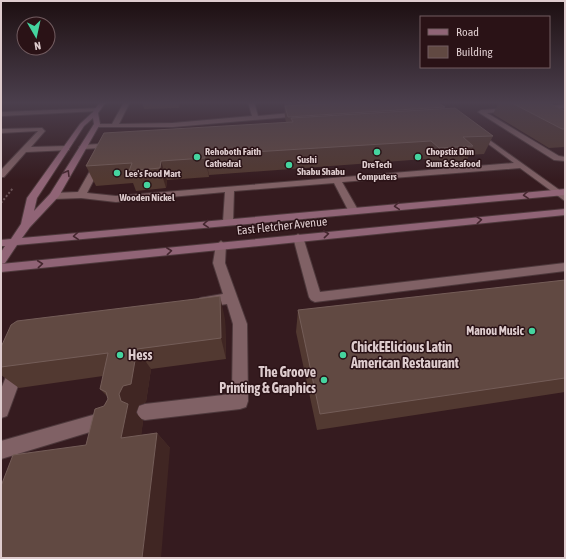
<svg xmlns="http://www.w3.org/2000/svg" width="566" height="559" viewBox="0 0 566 559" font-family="'Asap Condensed',sans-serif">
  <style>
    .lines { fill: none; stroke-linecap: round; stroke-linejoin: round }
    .lane-casing { stroke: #4e393c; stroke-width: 2 }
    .street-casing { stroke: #4e393c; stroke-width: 2 }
    .secondary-casing { stroke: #4e393c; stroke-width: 2 }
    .path { stroke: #6b5457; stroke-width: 2; stroke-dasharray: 2 2; stroke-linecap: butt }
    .lane { fill: #806165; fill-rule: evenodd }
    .street { fill: #806165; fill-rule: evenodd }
    .secondary { fill: #906476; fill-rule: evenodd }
    .wall { fill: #523931 }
    .shaded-wall { fill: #402623 }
    .building { fill: #614942; stroke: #745d58 }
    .oneway { stroke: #44262e }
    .poi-dot { fill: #45d49f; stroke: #2a1216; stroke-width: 1.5 }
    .labels { text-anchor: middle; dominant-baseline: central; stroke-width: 3; stroke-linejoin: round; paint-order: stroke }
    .far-poi-label { font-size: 10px; font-weight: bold; fill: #deccce; stroke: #2a1216; text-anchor: start }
    .street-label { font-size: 12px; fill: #deccce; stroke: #2a1216 }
    .poi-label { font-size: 12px; font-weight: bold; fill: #deccce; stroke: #2a1216; text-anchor: end }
    .near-poi-label { font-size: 14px; font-weight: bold; fill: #deccce; stroke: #2a1216; text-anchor: start }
  </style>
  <rect width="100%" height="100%" fill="#351b1f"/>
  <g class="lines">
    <g class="lane-casing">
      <path id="lane" d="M565,104v4l-24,2 -3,-2z
        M513,108l1,1 -3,2 -24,2 72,43 6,1v4l-11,-1 -76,-48 3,-2z
        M42,128l3,3 -14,16 35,-1h3v4l-43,2 -22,25h-3v-7l37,-39 -37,2v-4z
        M477,131l88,63v7l-45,-33 -178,14 16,28 -5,3 -5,-3 -14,-27 -100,8 -1,31 -5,3 -5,-3 2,-30 -109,10 -35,-4 -27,1 -5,-3 5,-3 24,-1 17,-30 4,-2 4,2 -16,31 29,3 398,-33 -39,-29 -1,-1z
        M114,143l4,2 -1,2 -34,2 -4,-2 4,-2z
        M298,234l5,3 17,55 245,-29v8l-250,31 -4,-2 -2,-3 -16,-60z
        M221,241l5,4 -1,18 22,61 1,77 -2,6 -6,2 -95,11 -6,-2 -2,-6 2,-6 6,-2 87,-10 1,-70 -6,-20 -22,3 -5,-1 -1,-4 1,-4 23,-4 -10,-31 3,-18z
        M17,360l5,2 3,5 -18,49 -6,2v-29l11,-27z
        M107,411l6,2 2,6 -2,6 -112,34v-18z"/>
    </g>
    <g class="street-casing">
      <path id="street" d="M124,102h6l-11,22 54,-1 79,-7 -4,-14h6l4,14 43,-4 3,2 -3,2 -128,11h-79l-1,-1 3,-2h16z
        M100,108l1,1 -3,2 -97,5v-4z"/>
    </g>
    <g class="secondary-casing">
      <path id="secondary" d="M100,102h6l-8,11 2,11 -41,72 -29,31 -8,11 543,-49v6l-548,50 -12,18 -4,1v-12l4,-6h-4v-6l10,-1 10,-15 6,-26 53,-74 13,-12zM93,118l1,6 -44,70 -16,17 3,-13 47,-72z
        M565,209v6l-564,57v-8z"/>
    </g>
    <path class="path" d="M1,203l12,-15"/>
    <use href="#lane" class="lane"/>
    <use href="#street" class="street"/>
    <use href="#secondary" class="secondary"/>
  </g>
  <path class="wall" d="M142,102h38l-1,6 -35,1z
    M284,102h153l8,5 -1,2 49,27 -9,18 -15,1 -4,10 -33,2 -7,-8 -216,16v2l-42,3 -1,8 -30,3 -3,-8 -37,3 -10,-20 200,-44 -1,-4z
    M499,102h48l18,9v36l-16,1 -56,-34z
    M565,280v112l-248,38 -21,-98 2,-22z
    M225,319l1,40 -75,10 -5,33 -7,3 -3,7v1l7,8 -2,14 16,-2 13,15 -84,-3 22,-46 -1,-3 -7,-7 3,-13 -84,12 -18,-13v-28z"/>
  <path class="shaded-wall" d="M178,102h2l-1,6z
    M205,155l4,20v2l-4,-19z
    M161,161l6,19 -1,8 -6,-20z
    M220,296l5,23 1,40 -5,-21z
    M137,349l14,20 -5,33 -7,3 -3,7v1l7,8 -4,31 -18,-14v-37l-2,-7z
    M157,433l13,15 -9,110h-19z"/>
  <path class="building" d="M364,102h73l8,5 -157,10 -3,-11z
    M510,102h37l18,9v18h-3z
    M455,108l38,28 -30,1 10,9 -34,2 -8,-7 -226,14v3l-44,3 -1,7 -31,3 3,-8 -46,3 18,-33 189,-11 -2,-4z
    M565,280v98l-245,36 -22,-104z
    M220,296l1,42 -84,11 -6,35 -8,2 -4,8 2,7 7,3 -7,34 36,-5 -15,125h-141v-72l12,-31 73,-10 9,-36 9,-3 4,-7 -2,-7 -6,-3 8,-36 -107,14v-20l10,-22 6,-4z"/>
  <defs><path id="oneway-chevron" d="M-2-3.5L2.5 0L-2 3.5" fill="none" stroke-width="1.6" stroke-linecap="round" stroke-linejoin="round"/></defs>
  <g class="oneway">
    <use href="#oneway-chevron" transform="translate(67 173) rotate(-59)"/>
    <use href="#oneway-chevron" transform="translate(526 195) rotate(175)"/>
    <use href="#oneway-chevron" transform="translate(397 206) rotate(175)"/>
    <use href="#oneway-chevron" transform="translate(479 220) rotate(-5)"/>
    <use href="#oneway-chevron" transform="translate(206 224) rotate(175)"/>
    <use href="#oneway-chevron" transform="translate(326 234) rotate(-6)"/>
    <use href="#oneway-chevron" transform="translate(76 236) rotate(175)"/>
    <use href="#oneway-chevron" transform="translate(169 251) rotate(-6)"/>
    <use href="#oneway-chevron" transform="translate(40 264) rotate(-6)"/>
  </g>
  <linearGradient id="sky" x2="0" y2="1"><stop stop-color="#1d0f11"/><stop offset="0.57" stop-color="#4b3f4d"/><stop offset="1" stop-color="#4b3f4d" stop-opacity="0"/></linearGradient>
  <rect width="566" height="180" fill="url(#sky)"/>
  <g class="poi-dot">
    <circle cx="377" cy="152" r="4"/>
    <circle cx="197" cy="157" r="4"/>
    <circle cx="418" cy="157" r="4"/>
    <circle cx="289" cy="165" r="4"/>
    <circle cx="117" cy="173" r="4"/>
    <circle cx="147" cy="185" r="4"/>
    <circle cx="532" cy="331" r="4"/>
    <circle cx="120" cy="355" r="4"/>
    <circle cx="343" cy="355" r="4"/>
    <circle cx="324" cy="380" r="4"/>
  </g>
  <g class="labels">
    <g class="far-poi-label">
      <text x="205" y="151">Rehoboth Faith<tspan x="205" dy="12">Cathedral</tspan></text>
      <text x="426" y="151">Chopstix Dim<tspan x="426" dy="12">Sum &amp; Seafood</tspan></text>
      <text x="297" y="159">Sushi<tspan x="297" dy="12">Shabu Shabu</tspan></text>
      <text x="377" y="164" text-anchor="middle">DreTech<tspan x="377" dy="12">Computers</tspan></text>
      <text x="125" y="173">Lee's Food Mart</text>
      <text x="147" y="197" text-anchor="middle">Wooden Nickel</text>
    </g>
    <g class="street-label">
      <text transform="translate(282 226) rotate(-6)">East Fletcher Avenue</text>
    </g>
    <g class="poi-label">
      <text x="524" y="331">Manou Music</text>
    </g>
    <g class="near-poi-label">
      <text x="351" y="347">ChickEElicious Latin<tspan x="351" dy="16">American Restaurant</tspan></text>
      <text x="128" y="355">Hess</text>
      <text x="316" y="372" text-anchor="end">The Groove<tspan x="316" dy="16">Printing &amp; Graphics</tspan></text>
    </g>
  </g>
  <rect width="566" height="559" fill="none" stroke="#deccce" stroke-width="4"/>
  <rect x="420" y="16" width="130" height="52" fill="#2a1216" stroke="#725c60"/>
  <rect x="428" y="29" width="20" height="6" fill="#906476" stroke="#725c60"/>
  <text x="456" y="36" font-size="12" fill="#deccce">Road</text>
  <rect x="428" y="46" width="20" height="12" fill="#614942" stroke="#725c60"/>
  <text x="456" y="56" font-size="12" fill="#deccce">Building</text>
  <g transform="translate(36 36) rotate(171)"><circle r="19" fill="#2a1216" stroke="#725c60"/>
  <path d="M0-3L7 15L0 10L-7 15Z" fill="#45d49f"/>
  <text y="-6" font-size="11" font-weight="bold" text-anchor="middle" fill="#deccce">N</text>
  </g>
</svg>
